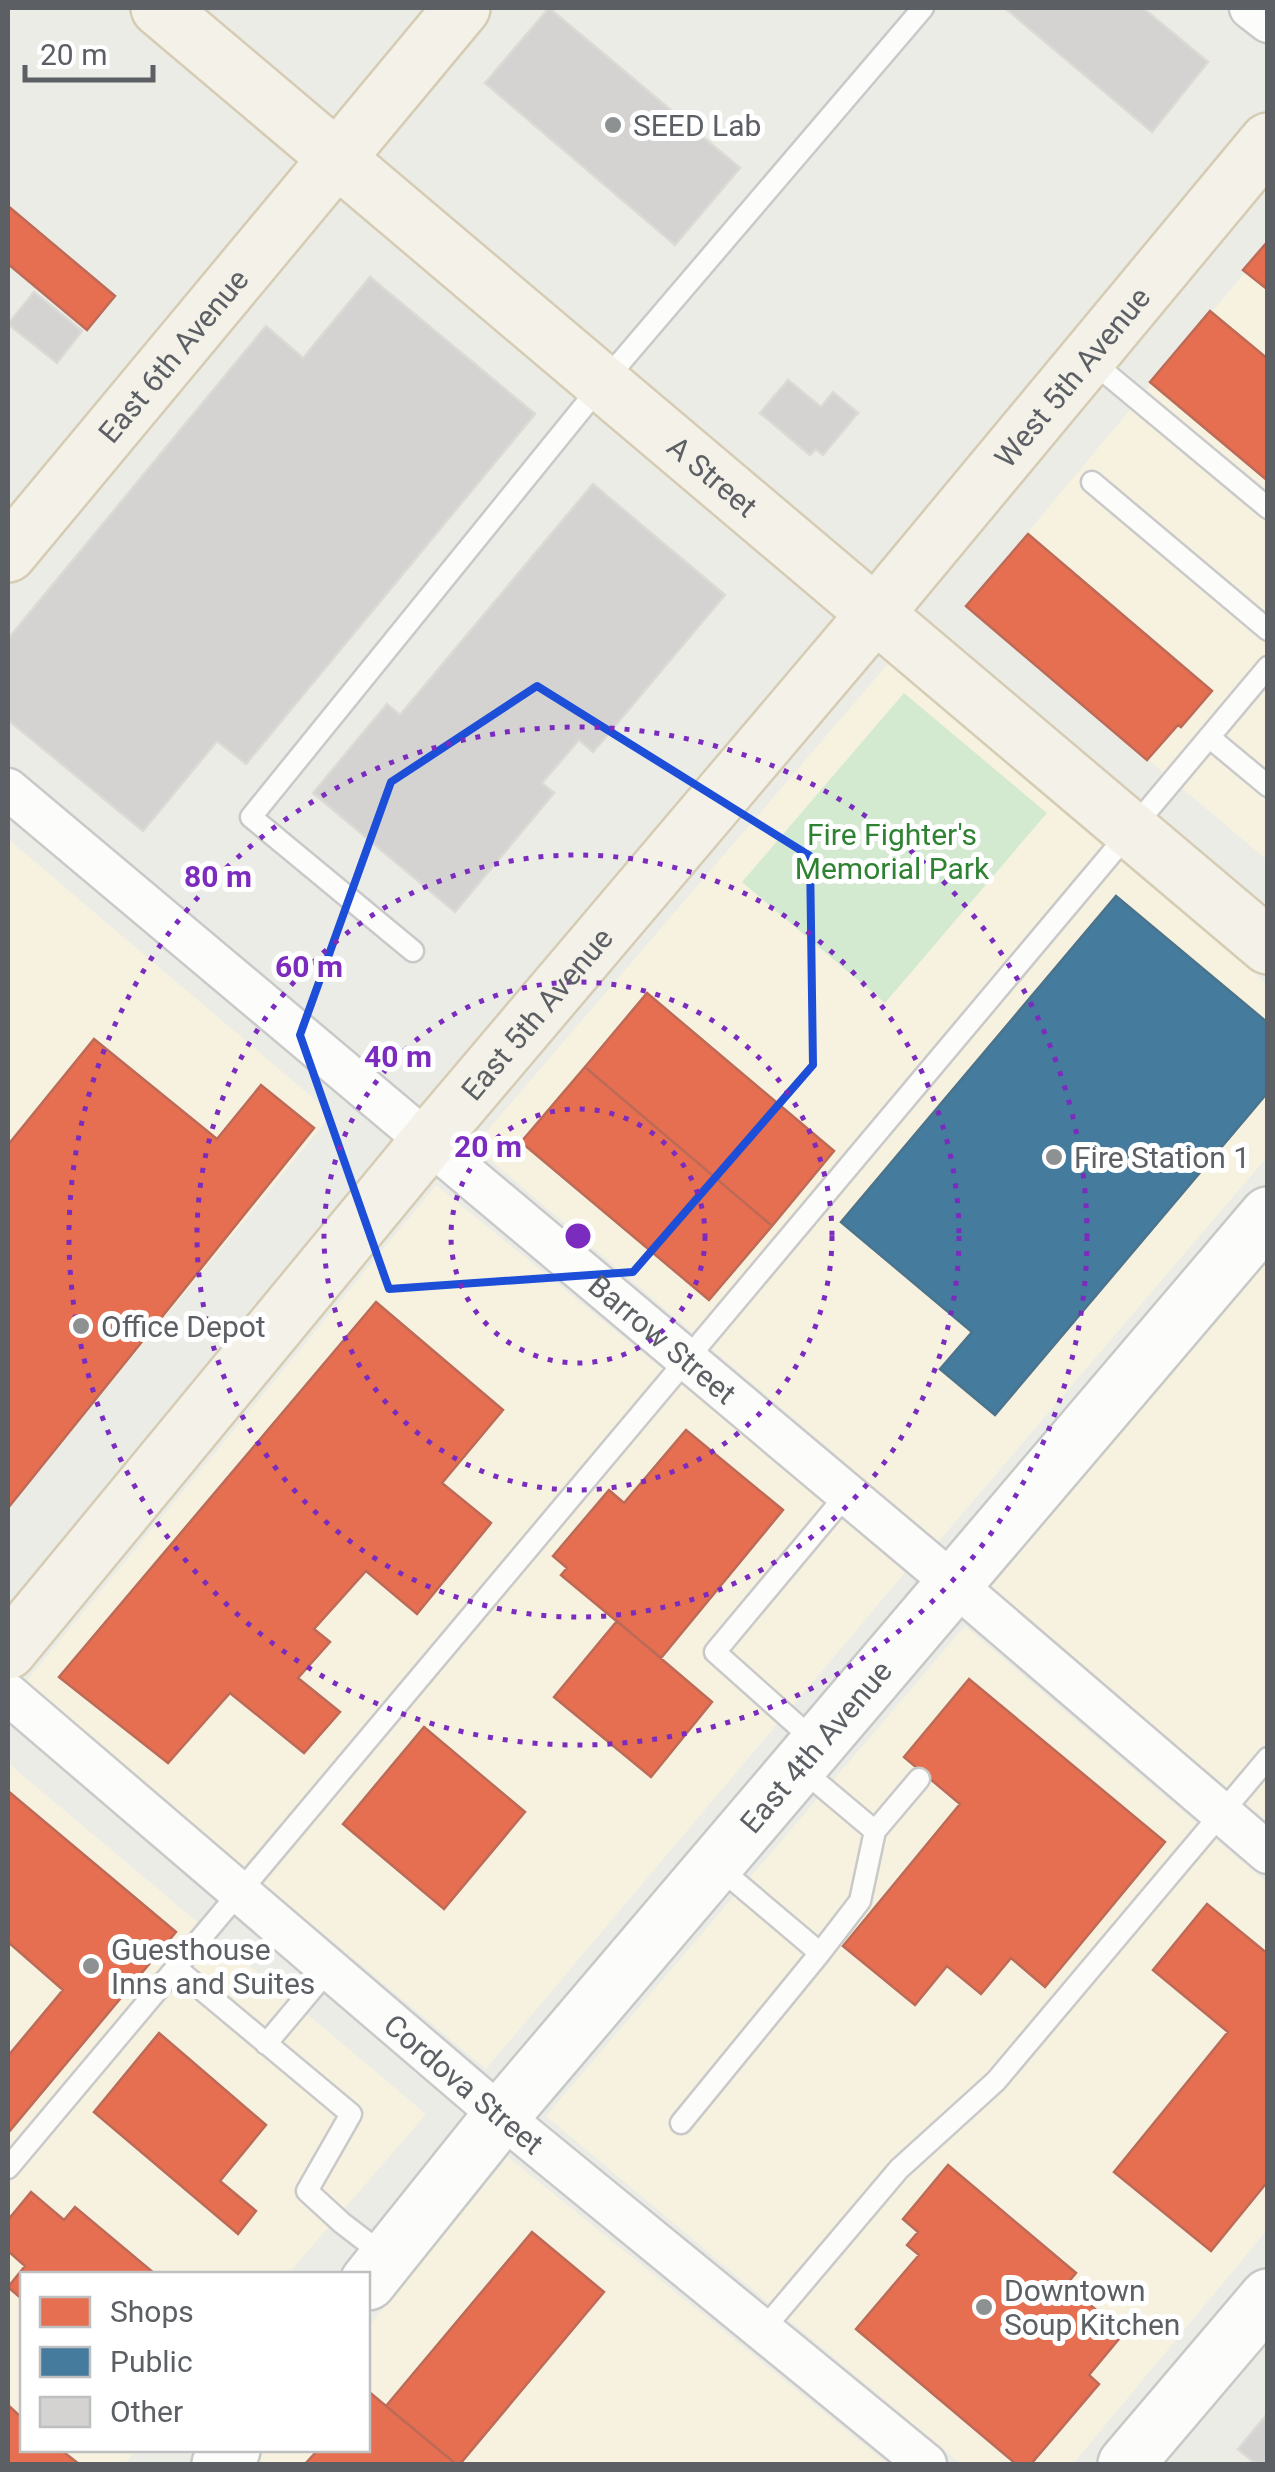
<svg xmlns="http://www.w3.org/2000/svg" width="1275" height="2472" viewBox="0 0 1275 2472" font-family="Roboto,sans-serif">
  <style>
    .commercial { fill: #f6f2df }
    .green { fill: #d3ead1 }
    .shops { fill: #e76f51; stroke: #bd6a57; stroke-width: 2.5 }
    .public { fill: #457b9d; stroke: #4c738c; stroke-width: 2.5 }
    .building { fill: #d4d3d1; stroke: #dcdad5; stroke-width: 2.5 }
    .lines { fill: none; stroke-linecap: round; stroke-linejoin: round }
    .service-casing { stroke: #c9c9c9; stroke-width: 25 }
    .minor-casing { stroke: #c9c9c9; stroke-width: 45 }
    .secondary-casing { stroke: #c7c9c7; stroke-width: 60 }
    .primary-casing { stroke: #d5ccb3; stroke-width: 60 }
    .service { stroke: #fcfcfb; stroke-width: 20 }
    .minor { stroke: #fcfcfb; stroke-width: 40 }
    .secondary { stroke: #fcfcfb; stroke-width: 55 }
    .primary { stroke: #f3f1e8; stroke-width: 55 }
    .marked { fill: none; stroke: #1d4ed8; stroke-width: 8; stroke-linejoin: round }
    .ring { fill: none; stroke: #7b2cbf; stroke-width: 5; stroke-dasharray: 5 10 }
    .poi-dot { fill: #8e9192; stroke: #fff; stroke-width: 4 }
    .labels { text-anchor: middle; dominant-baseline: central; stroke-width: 10; stroke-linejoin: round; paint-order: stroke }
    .poi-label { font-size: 30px; fill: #5c6065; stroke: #fff; text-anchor: start }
    .street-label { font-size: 30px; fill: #5c6065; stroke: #fff }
    .park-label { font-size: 30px; fill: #2f8232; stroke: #fff }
    .centre { fill: #7b2cbf; stroke: #fff; stroke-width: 5 }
    .ring-label { font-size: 30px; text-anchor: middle; font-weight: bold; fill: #7b2cbf; stroke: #fff; stroke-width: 10; stroke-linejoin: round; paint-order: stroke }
  </style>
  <rect width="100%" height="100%" fill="#ecece7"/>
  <path class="commercial" d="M1267,246v614l-301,-254z
    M888,664l379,320v173l-329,385 -464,-396z
    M8,839l324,275 -324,394z
    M436,1185l472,384 -422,500 -462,-385z
    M1267,1258v563l-278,-233z
    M965,1626l302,257v347l-194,234h-112l-415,-348z
    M8,1763l418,351 -138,160h-266v176h115l-13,14h-116z
    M508,2157l380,307h-634l12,-14h102v-123z"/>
  <path class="green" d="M904,693l143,120 -162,190 -143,-121z"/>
  <path class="shops" d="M8,206l107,90 -28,34 -79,-66z
    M1268,241v49l-25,-20z
    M1210,311l58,48v122l-118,-99z
    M1028,534l184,157 -31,36 -3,-2 -31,35 -181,-154z
    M647,993l187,158 -62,75 -187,-159z
    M94,1039l123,100 44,-54 53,43 -306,380v-363z
    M585,1067l187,159 -63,74 -188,-158z
    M376,1302l127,108 -61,73 49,40 -74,91 -51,-43 -52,58 16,13 -32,36 42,34 -36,41 -74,-60 -62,70 -109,-86z
    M686,1430l97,80 -122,148 -100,-83 6,-7 -14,-12 56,-66 15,13z
    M617,1621l95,81 -61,75 -97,-80z
    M969,1679l196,163 -120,145 -34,-29 -30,36 -34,-28 -32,39 -72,-59 117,-142 -56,-47z
    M424,1727l101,85 -81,97 -101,-85z
    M8,1791l168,141 -168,201v-77l55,-66 -55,-48z
    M1207,1904l61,50v227l-57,70 -97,-79 114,-140 -75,-62z
    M159,2033l107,92 -46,56 36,30 -18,23 -144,-122z
    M948,2165l128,108 -10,12 58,48 -35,42 10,9 -68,80h-15l-160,-135 63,-74 -12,-10 11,-13 -15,-13z
    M31,2192l33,28 11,-13 80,67h-133v25l-14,-12 17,-21 -17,-15v-31z
    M532,2232l72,60 -144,172h-4l-70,-58z
    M368,2391l18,15 70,58h-151l13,-14h50z
    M8,2405l14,13v32h39l18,14h-71z"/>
  <path class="public" d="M1116,896l152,127v69l-273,323 -55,-46 32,-37 -131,-110z"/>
  <path class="building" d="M549,8l191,160 -65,77 -190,-162z
    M1005,8h138l65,54 -56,70z
    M370,277l165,137 -289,350 -29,-23 -74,90 -135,-111v-81l258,-313 37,32z
    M34,292l48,39 -25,32 -49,-39z
    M788,380l33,27 12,-15 25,21 -35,42 -7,-6 -6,6 -50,-42z
    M593,484l132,111 -132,157 -14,-12 -37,43 12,10 -99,119 -142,-119 74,-89 13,11z
    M1268,2413v51h-12l-18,-15z"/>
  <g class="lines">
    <g class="service-casing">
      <path id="service" d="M1089,359l179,149
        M1092,482l176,148
        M1209,737l59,49
        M413,951l-162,-134 351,-433 321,-376
        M817,1743l-102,-91 132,-158
        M800,1768l75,63
        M820,1953l40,-52 15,-70 44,-52
        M176,1968l175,146 -44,77 35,32 43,33
        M266,2044l63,-75
        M681,2123l139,-170 -103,-87
        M8,2168l1260,-1501
        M762,2331l137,-162 97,-88 272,-323"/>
    </g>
    <g class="minor-casing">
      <g id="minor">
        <path d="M1250,8l18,14"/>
        <path id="s1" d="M8,789l945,794 315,270"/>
        <path id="s2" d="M8,1694l493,422 425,348"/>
      </g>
    </g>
    <g class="secondary-casing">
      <g id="secondary">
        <path id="s3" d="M368,2282l133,-166 767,-901"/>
        <path d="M220,2464l12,-14"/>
        <path d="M1126,2464l142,-167"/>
      </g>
    </g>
    <g class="primary-casing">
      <g id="primary">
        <path id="s4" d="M159,8l1109,938"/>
        <path id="s5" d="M8,554l454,-546"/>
        <path id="s6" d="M8,1651l419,-508 449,-530 392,-472"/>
      </g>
    </g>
    <use href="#service" class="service"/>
    <use href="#minor" class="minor"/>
    <use href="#secondary" class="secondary"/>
    <use href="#primary" class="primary"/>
  </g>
  <path class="marked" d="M537,686l273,170 3,209 -180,207 -244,17 -89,-254 91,-253z"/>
  <g class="ring">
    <circle cx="578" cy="1236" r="127"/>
    <circle cx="578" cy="1236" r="254"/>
    <circle cx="578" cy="1236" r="381"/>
    <circle cx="578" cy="1236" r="509"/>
  </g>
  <g class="poi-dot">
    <circle cx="613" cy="125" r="10"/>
    <circle cx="1054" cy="1157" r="10"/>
    <circle cx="81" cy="1326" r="10"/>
    <circle cx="91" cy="1966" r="10"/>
    <circle cx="984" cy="2307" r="10"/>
  </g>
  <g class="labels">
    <g class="poi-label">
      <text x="633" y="125">SEED Lab</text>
      <text x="1074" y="1157">Fire Station 1</text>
      <text x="101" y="1326">Office Depot</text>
      <text x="111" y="1949">Guesthouse<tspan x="111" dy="34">Inns and Suites</tspan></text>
      <text x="1004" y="2290">Downtown<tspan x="1004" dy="34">Soup Kitchen</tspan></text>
    </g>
    <g class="street-label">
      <text stroke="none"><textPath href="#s5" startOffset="258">East 6th Avenue</textPath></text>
      <text stroke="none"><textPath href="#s6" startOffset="1660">West 5th Avenue</textPath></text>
      <text stroke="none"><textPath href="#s4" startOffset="725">A Street</textPath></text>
      <text stroke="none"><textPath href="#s6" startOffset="828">East 5th Avenue</textPath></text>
      <text stroke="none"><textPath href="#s1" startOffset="855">Barrow Street</textPath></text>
      <text stroke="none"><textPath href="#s3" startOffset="698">East 4th Avenue</textPath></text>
      <text stroke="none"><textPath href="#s2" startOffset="600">Cordova Street</textPath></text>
    </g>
    <g class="park-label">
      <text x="892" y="834">Fire Fighter's<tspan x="892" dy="34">Memorial Park</tspan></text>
    </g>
  </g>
  <circle cx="578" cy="1236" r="15" class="centre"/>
  <g class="ring-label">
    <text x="218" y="887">80 m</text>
    <text x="309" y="977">60 m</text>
    <text x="398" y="1067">40 m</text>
    <text x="488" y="1157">20 m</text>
  </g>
  <rect width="1275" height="2472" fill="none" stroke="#5c6065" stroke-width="20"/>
  <rect x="20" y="2272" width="350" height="180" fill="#ffffff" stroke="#bebfc1" stroke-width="2.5"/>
  <rect x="40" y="2297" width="50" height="30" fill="#e76f51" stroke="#bebfc1" stroke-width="2.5"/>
  <text x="110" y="2322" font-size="30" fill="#5c6065">Shops</text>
  <rect x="40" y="2347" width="50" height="30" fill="#457b9d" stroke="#bebfc1" stroke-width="2.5"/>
  <text x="110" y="2372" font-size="30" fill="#5c6065">Public</text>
  <rect x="40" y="2397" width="50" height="30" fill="#d4d3d1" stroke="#bebfc1" stroke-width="2.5"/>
  <text x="110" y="2422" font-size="30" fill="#5c6065">Other</text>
  <path d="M25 65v15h128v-15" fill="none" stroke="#5c6065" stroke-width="5"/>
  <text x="40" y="65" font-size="30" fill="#5c6065" stroke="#ffffff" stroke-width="8" paint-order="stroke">20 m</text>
</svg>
